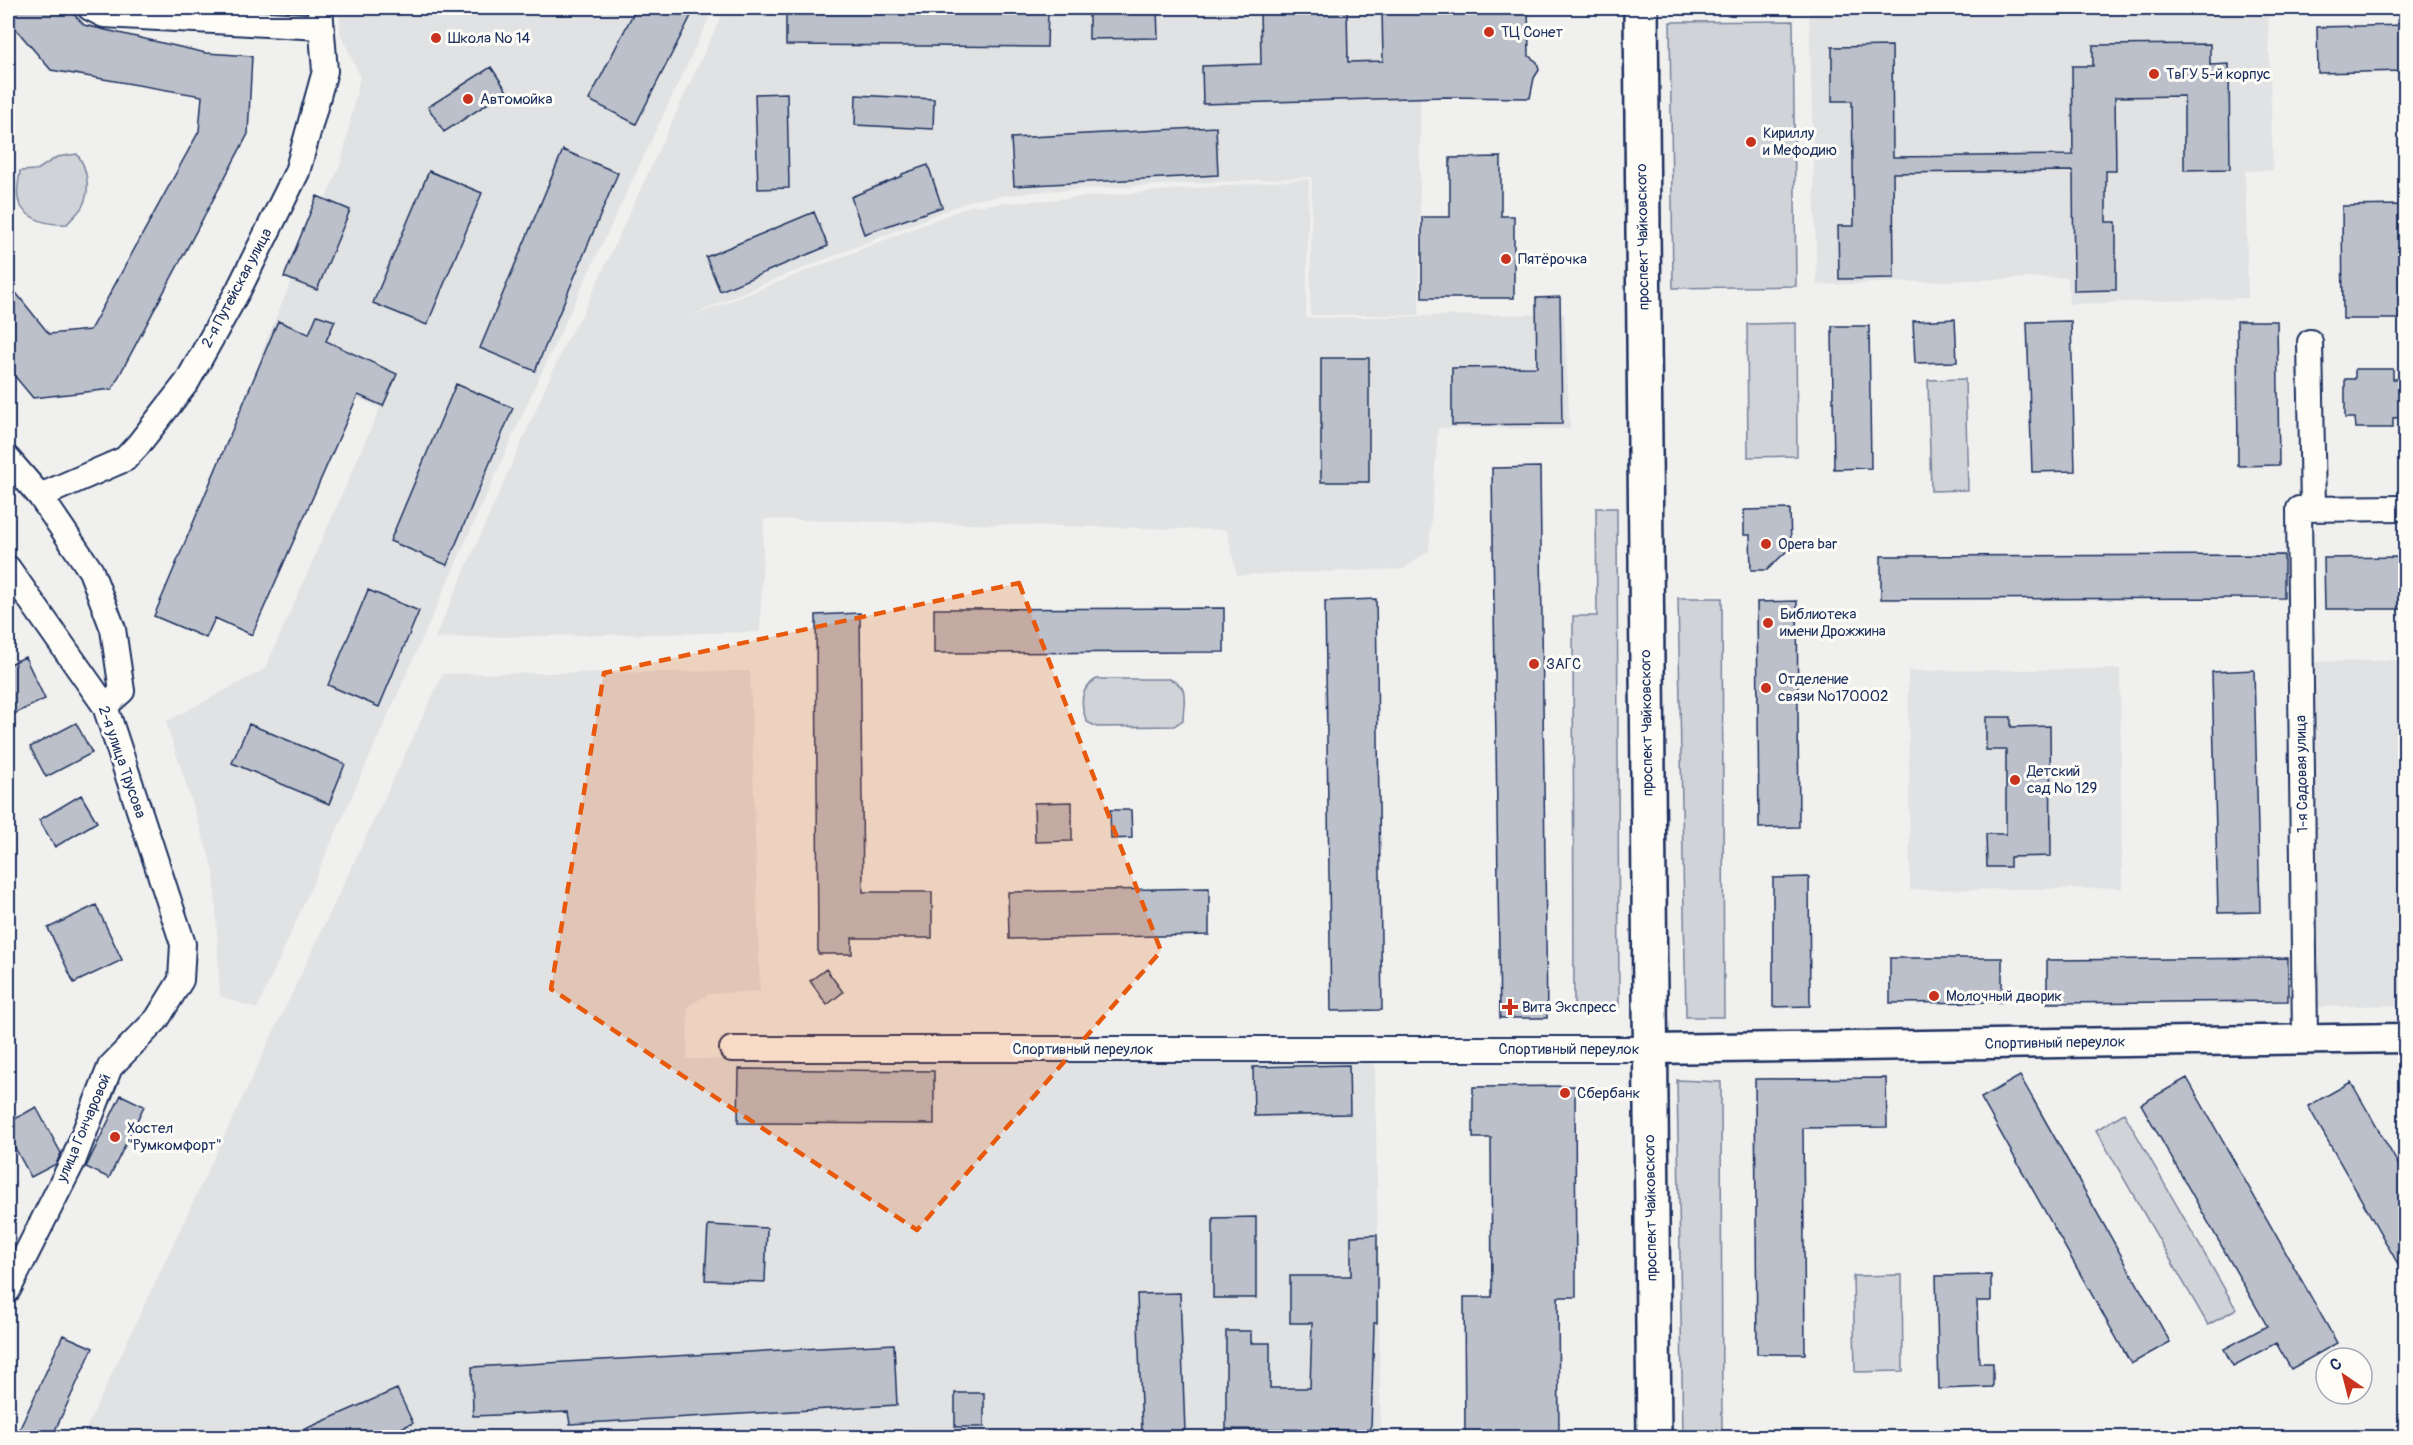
<svg xmlns="http://www.w3.org/2000/svg" width="2413" height="1445" viewBox="0 0 2413 1445" font-family="Pangolin,sans-serif">
  <style>
    .built { fill: #e0e2e3 }
    .green { fill: #d0d3d8; stroke: #76819b; stroke-width: 1.5 }
    .building { fill: #bbc0ca; stroke: #1b2f5e; stroke-width: 1.5 }
    .lines { fill: none; stroke-linecap: round; stroke-linejoin: round }
    .minor-casing { stroke: #1b2f5e; stroke-width: 28 }
    .tertiary-casing { stroke: #1b2f5e; stroke-width: 33 }
    .primary-casing { stroke: #1b2f5e; stroke-width: 38 }
    .minor { stroke: #fdfcf7; stroke-width: 24 }
    .tertiary { stroke: #fdfcf7; stroke-width: 28 }
    .primary { stroke: #fdfcf7; stroke-width: 33 }
    .marked { fill: #e8590c; fill-opacity: 0.2; stroke: #e8590c; stroke-width: 4.5; stroke-dasharray: 12 8; stroke-linejoin: round }
    .poi-dot { fill: #c8321e; stroke: #fdfcf7; stroke-width: 2 }
    .labels { text-anchor: middle; dominant-baseline: central; stroke-width: 6; stroke-linejoin: round; paint-order: stroke }
    .poi-label { font-size: 15px; fill: #1b2f5e; stroke: #fdfcf7; text-anchor: start }
    .street-label { font-size: 15px; fill: #1b2f5e; stroke: #fdfcf7 }
  </style>
  <rect width="100%" height="100%" fill="#f0f0ee"/>
  <filter id="ink" filterUnits="userSpaceOnUse"><feTurbulence type="fractalNoise" baseFrequency=".0167" numOctaves="2"/><feDisplacementMap in="SourceGraphic" scale="12" xChannelSelector="R" yChannelSelector="G"/><feConvolveMatrix kernelMatrix="1 2 1 2 8 2 1 2 1" color-interpolation-filters="sRGB"/></filter>
  <g filter="url(#ink)">
    <path class="built" d="M340,8h374l-179,378 -278,623 -37,-13 -6,-125 -48,-149 99,-53 115,-261 -120,-52 82,-196 18,-84 -20,-43z
      M725,8h696l-2,307h-109l2,-138 -271,14 -69,9 -233,94 -51,24 282,-112 339,-27 -3,139 258,-4 6,115 -132,-1 -9,122 -25,19 -167,6 -10,-45 -463,-11 -4,113 -325,6 131,-297 16,-26z
      M1809,8h459l5,162 -28,1 3,127 -179,6 -1,-27 -251,8z
      M2405,660v345l-90,2 -3,-345z
      M2120,669l2,219 -212,2 -2,-219z
      M750,671l10,320 -51,3 -21,12 -1,53 688,4 6,374h-1299l361,-763z"/>
    <path class="green" d="M1793,21l3,265 -123,2 -3,-266z
      M77,154c10,13 14,35 6,51 -3,7 -11,13 -16,19 -16,1 -38,-3 -47,-19 -5,-10 -1,-24 0,-34l17,-1 20,-13z
      M1796,323l1,133 -49,1 -1,-133z
      M1965,379l3,111 -37,1 -3,-111z
      M1596,508h21l2,499 -45,1 -1,-392h24z
      M1678,598h44l2,419h-38z
      M1097,679h72c22,7 14,23 14,41l-9,6 -77,1 -10,-5c-7,-17 -8,-34 10,-43z
      M1677,1080l44,2 1,355h-39z
      M2124,1113l112,196 -28,16 -112,-195z
      M1902,1275l1,96 -48,1 -2,-96z"/>
    <path class="building" d="M8,8h60l16,17 122,28 46,3 -4,78 -136,255 -79,9 -25,-30v-85l41,51 41,-4 109,-199 3,-35 -151,-26 -43,-50z
      M636,8h59l-59,116 -47,-24z
      M786,8h262l-1,39 -261,-2z
      M1089,8h68l1,30 -69,1z
      M1260,8h87l1,54 35,-1 -1,-53h146l1,48 8,6 2,8 -5,8 -4,20 -86,-1 -241,7 -1,-38 59,-2z
      M2406,25v46l-88,2 -1,-46z
      M2210,44v21l19,-1 1,105 -46,1v-74l-69,1 1,74h-10v51h10v68l-42,1 -1,-120 -180,2 1,105 -55,1 -1,-53h16l-2,-125h-20v-54l60,-1 1,111 180,-2 -1,-89h21v-21z
      M491,67l16,24 -63,41 -16,-25z
      M787,93l2,95 -31,1 -3,-95z
      M856,95l78,4 -1,30 -78,-4z
      M1216,127l2,48 -204,11 -3,-48z
      M563,150l55,23 -83,198 -55,-23z
      M1501,157v59h13v82h-92v-81h28v-59z
      M928,165l14,42 -78,27 -13,-37 51,-21v-2z
      M429,171l53,22 -55,132 -54,-22z
      M317,196l33,14 -33,80 -33,-13z
      M2403,205l3,114h-63l-1,-113z
      M814,212l14,34 -108,45 -14,-34z
      M1560,297l2,127 -110,1v-57l85,-1 -1,-69z
      M317,315l18,6 -9,20 71,33 -14,32 -25,-11 -106,240 -37,-17 -9,20 -52,-22 124,-295 31,13z
      M1955,319l2,43 -42,1 -2,-42z
      M2071,321l4,150 -43,1 -5,-150z
      M2237,321h40l2,144 -41,1z
      M1832,326h37l2,142 -37,1z
      M1321,358h48v124h-48z
      M2355,369h38v10h13v38l-13,1v10h-37l-1,-10h-10v-39h10z
      M456,384l57,24 -66,157 -57,-24z
      M1540,467l7,551h-47l-8,-550z
      M1790,509l1,38 -24,23h-16l-1,-35h-6v-25z
      M2284,555v43l-403,1v-43z
      M2406,557v52h-81l-1,-51z
      M368,590l51,21 -40,96 -51,-22z
      M1376,599l6,411 -51,1 -6,-410z
      M1797,601l2,226 -40,1 -2,-226z
      M1224,608v44l-290,1v-44z
      M860,613l3,279h69v46h-80v16h-34l-2,-339z
      M25,657l20,42 -37,18v-52z
      M2254,670l6,242 -42,1 -6,-241z
      M1986,717h25v10l39,-1 1,130 -41,1v10h-23l-1,-33h20v-84h-20z
      M76,723l16,30 -46,24 -16,-30z
      M249,724l96,40 -16,40 -97,-41z
      M81,795l16,27 -42,25 -16,-27z
      M1072,802v39l-37,1 -1,-39z
      M1110,810h21l1,28 -21,1z
      M1809,877l1,129 -37,1v-129z
      M1209,888v47l-200,4 -1,-47z
      M96,905l26,55 -48,23 -26,-55z
      M1890,958h112v44l-112,1z
      M2288,958v43l-241,2v-43z
      M826,969l17,23 -16,13 -17,-24z
      M1349,1065l1,49 -96,2 -1,-49z
      M739,1069l195,2v53l-196,-1z
      M2020,1076l150,266 -39,22 -150,-266z
      M1886,1078l1,49 -84,1 2,226h-48l-2,-275z
      M2187,1078l150,265 -46,26 -15,-26 -43,23 -9,-17 43,-23 -126,-222z
      M2351,1082l55,96v100l-98,-172z
      M1575,1086l1,211h-18l1,140h-94l-1,-140h28l-1,-159h-18v-51z
      M121,1095l23,11 -35,72 -23,-11z
      M36,1107l25,46 -5,11 -25,13 -23,-42v-12z
      M1256,1217v81h-43v-80z
      M708,1225l59,3 -2,54 -60,-2z
      M1377,1235v88h-3l-3,107 -145,-1v-98h25v12h19v45h40l2,-65h-22v-47h61v-40z
      M1991,1275v26h-14l2,62h14v24l-54,2 -3,-113z
      M1180,1293l5,139 -43,2 -5,-140z
      M63,1335l30,13 -41,89h-36z
      M894,1344l3,61 -327,19 -2,-12 -95,4 -1,-49z
      M397,1389l16,34 -33,14h-93z
      M955,1393h29v34h-29z"/>
    <g class="lines">
      <g class="minor-casing">
        <path id="minor" d="M90,8l14,7 217,12
          M2310,342l3,166
          M8,459l32,37 51,75 22,58 9,62 -17,15
          M40,496l85,-37 13,-14 49,-63 52,-93 58,-117 28,-101 -5,-63
          M8,568l97,138 78,238 -2,36 -24,39 -47,48 -36,92 -66,131
          M2305,1039l-6,-530 107,-1
          M732,1049h918"/>
      </g>
      <g class="tertiary-casing">
        <path id="tertiary" d="M1650,1049l756,-11"/>
      </g>
      <g class="primary-casing">
        <path id="primary" d="M1641,8l13,1430"/>
      </g>
      <use href="#minor" class="minor"/>
      <use href="#tertiary" class="tertiary"/>
      <use href="#primary" class="primary"/>
    </g>
  </g>
  <path class="marked" d="M1019,583l142,368 -244,279 -366,-241 53,-316z"/>
  <g class="poi-dot">
    <circle cx="1489" cy="32" r="6"/>
    <circle cx="436" cy="38" r="6"/>
    <circle cx="2154" cy="74" r="6"/>
    <circle cx="468" cy="99" r="6"/>
    <circle cx="1751" cy="142" r="6"/>
    <circle cx="1506" cy="259" r="6"/>
    <circle cx="1766" cy="544" r="6"/>
    <circle cx="1768" cy="623" r="6"/>
    <circle cx="1534" cy="664" r="6"/>
    <circle cx="1766" cy="688" r="6"/>
    <circle cx="2015" cy="780" r="6"/>
    <circle cx="1934" cy="996" r="6"/>
    <path d="M1507 998h6v6h6v6h-6v6h-6v-6h-6v-6h6z"/>
    <circle cx="1565" cy="1093" r="6"/>
    <circle cx="115" cy="1137" r="6"/>
  </g>
  <g class="labels">
    <g class="poi-label">
      <text x="1501" y="32">ТЦ Сонет</text>
      <text x="448" y="38">Школа № 14</text>
      <text x="2166" y="74">ТвГУ 5-й корпус</text>
      <text x="480" y="99">Автомойка</text>
      <text x="1763" y="133">Кириллу<tspan x="1763" dy="17">и Мефодию</tspan></text>
      <text x="1518" y="259">Пятёрочка</text>
      <text x="1778" y="544">Opera bar</text>
      <text x="1780" y="614">Библиотека<tspan x="1780" dy="17">имени Дрожжина</tspan></text>
      <text x="1546" y="664">ЗАГС</text>
      <text x="1778" y="679">Отделение<tspan x="1778" dy="17">связи №170002</tspan></text>
      <text x="2027" y="771">Детский<tspan x="2027" dy="17">сад № 129</tspan></text>
      <text x="1946" y="996">Молочный дворик</text>
      <text x="1522" y="1007">Вита Экспресс</text>
      <text x="1577" y="1093">Сбербанк</text>
      <text x="127" y="1128">Хостел<tspan x="127" dy="17">"Румкомфорт"</tspan></text>
    </g>
    <g class="street-label">
      <text transform="translate(1643 237) rotate(-91)">проспект Чайковского</text>
      <text transform="translate(237 288) rotate(-62)">2-я Путейская улица</text>
      <text transform="translate(1647 723) rotate(-91)">проспект Чайковского</text>
      <text transform="translate(122 762) rotate(71)">2-я улица Трусова</text>
      <text transform="translate(2302 774) rotate(-91)">1-я Садовая улица</text>
      <text transform="translate(2055 1043) rotate(-1)">Спортивный переулок</text>
      <text x="1083" y="1049">Спортивный переулок</text>
      <text x="1569" y="1049">Спортивный переулок</text>
      <text transform="translate(84 1128) rotate(-67)">улица Гончаровой</text>
      <text transform="translate(1651 1208) rotate(-91)">проспект Чайковского</text>
    </g>
  </g>
  <rect width="2413" height="1445" fill="none" stroke="#fdfcf7" stroke-width="30"/>
  <rect x="15" y="15" width="2383" height="1415" fill="none" stroke="#1b2f5e" stroke-width="2" filter="url(#ink)"/>
  <g transform="translate(2344 1376) rotate(325)"><circle r="28" fill="#fdfcf7" stroke="#a3aaba" stroke-width="1.5"/>
  <path d="M0-4.5L10 22L0 15L-10 22Z" fill="#c8321e"/>
  <text y="-9" font-size="16" font-weight="bold" text-anchor="middle" fill="#1b2f5e">С</text>
  </g>
</svg>
